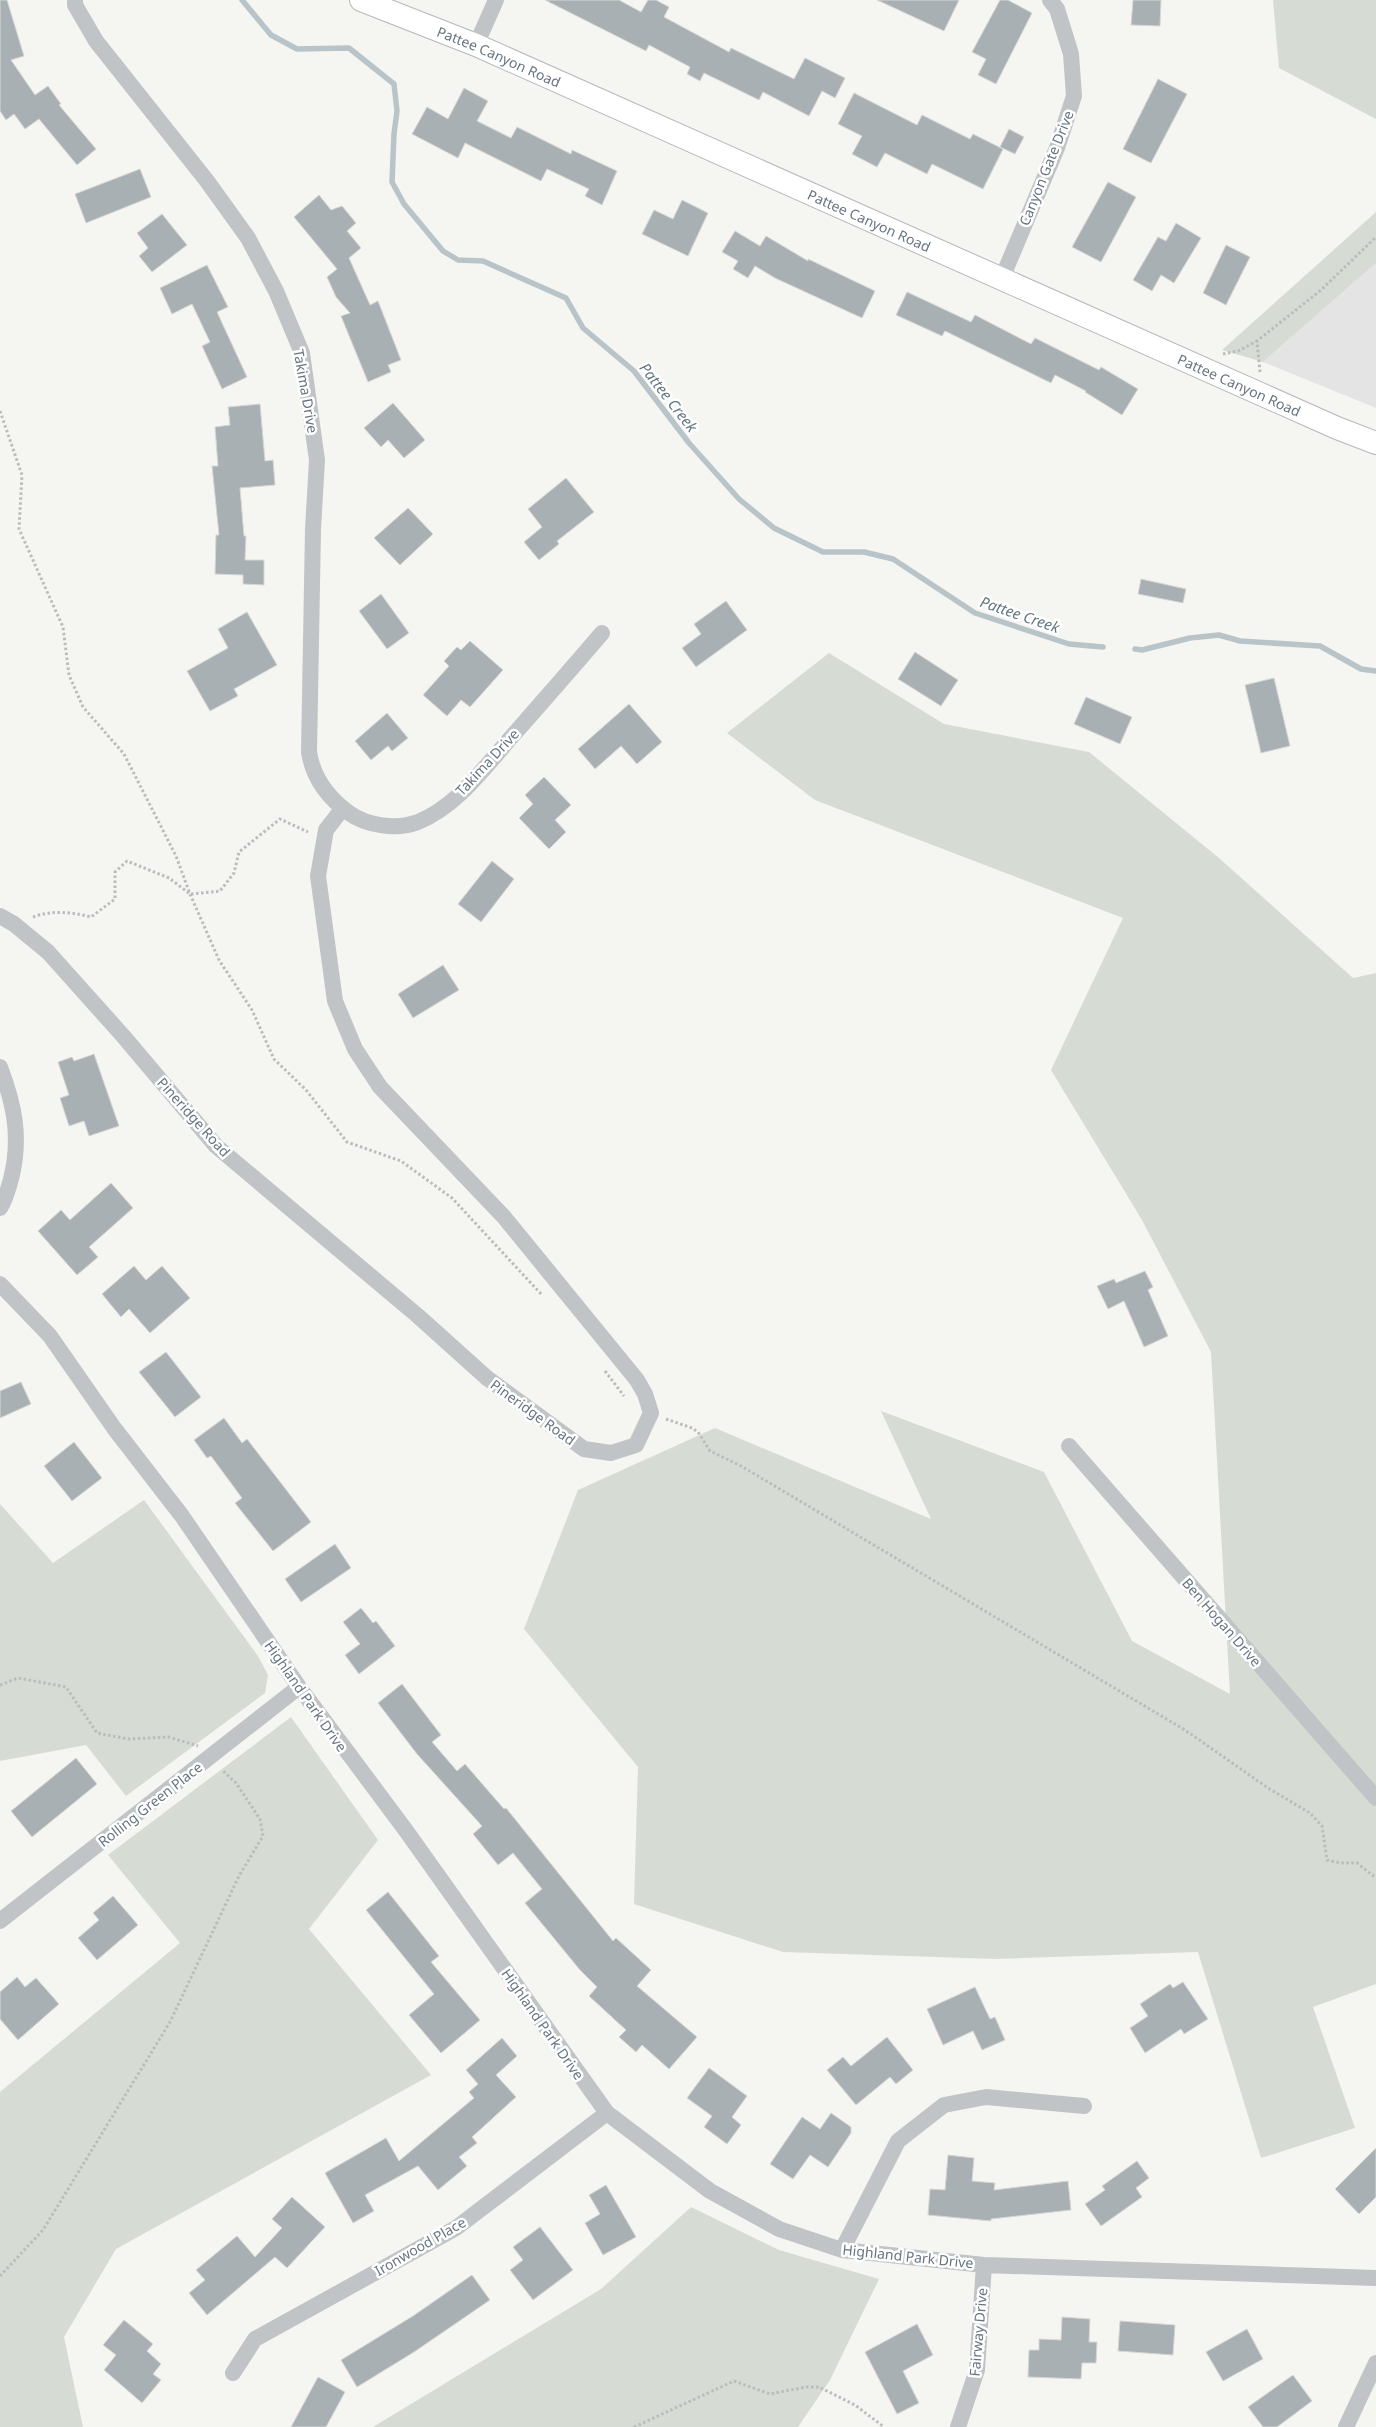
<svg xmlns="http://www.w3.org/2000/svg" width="1376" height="2427" viewBox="0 0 1376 2427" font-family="'Noto Sans',sans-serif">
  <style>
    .built { fill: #e3e4e3 }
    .green { fill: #d6dcd3 }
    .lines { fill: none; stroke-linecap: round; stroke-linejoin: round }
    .stream { stroke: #b8c4c8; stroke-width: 5.5 }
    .building { fill: #a8b0b4; stroke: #d7d7d4 }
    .secondary-casing { stroke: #b3b8bb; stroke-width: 24 }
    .path { stroke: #babcbe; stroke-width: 3; stroke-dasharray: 2.5 2.5; stroke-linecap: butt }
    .street { stroke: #c0c4c7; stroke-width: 16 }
    .secondary { stroke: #fff; stroke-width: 22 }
    .labels { text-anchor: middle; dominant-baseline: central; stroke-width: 5; stroke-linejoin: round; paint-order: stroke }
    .street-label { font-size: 14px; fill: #667581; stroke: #fff }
    .water-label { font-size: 15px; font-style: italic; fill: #62777e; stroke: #fff }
  </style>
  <rect width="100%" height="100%" fill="#f5f5f2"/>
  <path class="built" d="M1376,263v145l-113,-46z"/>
  <path class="green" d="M1273,0h103v119l-97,-51z
    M1376,212v51l-113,99 -41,-12z
    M829,653l115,71 145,28 130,106 134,120 23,-5v1011l-63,23 42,121 -94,30 -63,-206 -202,7 -213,-7 -149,-48 4,-137 -114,-138 54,-139 137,-62 216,91 -50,-108 163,61 88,169 98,53 -19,-342 -69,-132 -91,-150 72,-152 -308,-118 -88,-67z
    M144,1500l114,156 10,19 -3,18 -139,103 -40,-51 -86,16v-257l53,59z
    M291,1717l87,123 -69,89 122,146 -315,174 -52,88 19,90h-83v-335l180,-149 -72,-88z
    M691,2207l88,43 100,29 -49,101 -32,47h-425l228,-138z"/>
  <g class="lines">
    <path class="stream" d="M242,0l29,35 26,14 52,-1 45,36 3,27 -3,23 -2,48 12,22 39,47 15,9 25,1 83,37 17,30 51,43 55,72 50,56 35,29 49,24h41l29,7 82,54 94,31 34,3
      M1135,649l7,1 48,-12 29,-3 21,6 80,5 41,23 15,2"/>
  </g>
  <path class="building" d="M0,0h7l17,56 -13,4 24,35 13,-9 13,18 -2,1 37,44 -19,16 -38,-46 -14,10 -11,-15 -8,6 -6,-9z
    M545,0h74l22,12 7,-12h8l13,7 -5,10 65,35 2,-4 63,31 11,-21 40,20 -10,20 -13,-7 -13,25 -46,-24 -4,8 -55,-27 -4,8 -13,-7 3,-7 -41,-22 -3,6z
    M877,0h82l-15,31z
    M1000,0h8l24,13 -36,71 -18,-9 8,-16 -14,-7z
    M1133,0h28l-1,26 -29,-1z
    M1158,79l29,15 -36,69 -28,-14z
    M464,88l24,13 -11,20 34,17 6,-11 54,27 1,-4 45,21 -15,34 -17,-9 4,-7 -42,-20 -6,12 -76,-38 -7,15 -46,-24 15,-27 21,12z
    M854,93l63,32 5,-10 48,24 3,-5 30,15 -20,40 -51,-25 -5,10 -42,-21 -8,14 -25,-13 10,-18 -24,-12z
    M1009,129l15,8 -9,17 -15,-7z
    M140,169l11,28 -65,26 -11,-29z
    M1108,182l28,15 -35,65 -29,-15z
    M319,195l12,15 11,-4 14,17 -9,8 14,17 -12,10 21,47 8,-4 23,59 -13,5 3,7 -23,10 -27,-66 9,-3 -14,-16 -9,-20 10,-8 -43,-52z
    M682,200l26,13 -20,43 -46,-22 12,-24 19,9z
    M162,214l25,31 -35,27 -13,-16 9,-8 -11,-15z
    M1176,223l25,15 -27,45 -13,-8 -9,16 -19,-11 25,-43 8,4z
    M735,231l25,15 6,-10 42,25v-2l67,32 -13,27 -87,-40 -20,-12 -7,12 -15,-9 5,-8 -16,-9z
    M1226,245l24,12 -24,48 -23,-12z
    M207,265l21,42 -11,5 30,65 -25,12 -20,-43 8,-4 -18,-38 -20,10 -12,-26z
    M907,292l64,30 4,-7 56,29 4,-6 64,32 2,-3 37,22 -16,26 -37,-23 1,-1 -31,-16 -4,8 -106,-52 -3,5 -46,-21z
    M393,403l32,37 -21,18 -16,-18 -7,7 -17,-19z
    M260,404l5,57 8,-1 2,25 -35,3 4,48h2l-1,24h19v25l-21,-1v-9l-28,-1 1,-39h3l-7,-69h6l-3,-39 15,-2 -2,-18z
    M566,478l28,34 -37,29 2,3 -20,16 -15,-18 18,-15 -14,-18z
    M408,508l25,26 -33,31 -26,-27z
    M1141,579l45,10 -3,14 -45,-9z
    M381,594l28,39 -22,16 -28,-38z
    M726,601l21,29 -51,37 -14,-19 19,-14 -7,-10z
    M247,612l30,53 -43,24 4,7 -28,15 -23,-40 41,-23 -10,-19z
    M470,641l33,29 -33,37 -9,-7 -14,16 -24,-21 26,-29 -5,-5 13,-14 4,3z
    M915,652l43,28 -17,26 -43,-27z
    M1274,678l16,68 -29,7 -16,-68z
    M1086,697l46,20 -12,27 -46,-20z
    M629,704l33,38 -25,22 -16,-18 -26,23 -17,-20z
    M387,713l21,25 -16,13 -4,-5 -17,14 -16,-19z
    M544,777l27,28 -16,15 11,12 -17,17 -30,-31 14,-14 -8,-9z
    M492,861l22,18 -33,43 -23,-18z
    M443,965l16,25 -46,28 -15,-24z
    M94,1054l25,72 -30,10 -5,-15 -15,5 -9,-28 9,-3 -11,-33 14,-5 2,4z
    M111,1183l22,25 -44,39 9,10 -21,18 -39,-44 23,-21 9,10z
    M134,1266l12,14 16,-14 28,32 -40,35 -21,-24 -8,8 -19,-23z
    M1145,1271l8,16 -5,3 20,46 -24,11 -20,-46 -16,8 -11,-23 17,-7 2,4z
    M166,1352l35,45 -26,20 -36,-45z
    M21,1382l10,22 -31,14v-27z
    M224,1418l18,25 5,-4 64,83 -38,29 -38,-48 7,-5 -31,-42 -4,2 -13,-18z
    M74,1442l28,36 -30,23 -28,-35z
    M335,1544l16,24 -50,34 -16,-23z
    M361,1608l12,15 3,-2 19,25 -36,28 -14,-19 15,-11 -17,-22z
    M402,1684l39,51 -9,7 25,29 8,-7 39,45 2,-1 107,133 3,-3 35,32 -14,16 60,51 -28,32 -27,-24 -6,7 -17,-15 7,-7 -37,-34 8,-9 -17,-17 -55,-67 17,-14 -29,-36 -15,12 -25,-31 9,-8 -65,-72 -39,-51z
    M76,1758l21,26 -65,53 -21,-26z
    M388,1892l51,64 -8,6 49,58 -39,33 -32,-38 25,-21 -68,-84z
    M113,1896l25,29 -41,35 -19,-22 21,-18 -6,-7z
    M17,1977l8,10 11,-9 23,26 -41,36 -18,-21v-27z
    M1183,1982l25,37 -24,15 -3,-5 -36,24 -15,-25 18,-12 -8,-12 30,-20 3,4z
    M975,1987l15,32 5,-2 10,23 -23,10 -9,-19 -30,14 -16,-36z
    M887,2037l26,33 -17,14 -6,-7 -34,28 -29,-35 16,-13 8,9z
    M502,2038l15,18 -21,19 20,22 -44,40 5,6 -18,14 8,9 -29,24 -20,-24 -53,29 9,16 -21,12 -28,-50 61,-35 13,23 75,-63 -5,-6 9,-8 -12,-14z
    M709,2068l38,28 -15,21 9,8 -14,19 -23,-17 8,-11 -25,-18z
    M831,2113l20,14v6l-23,34 -18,-12 -17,24 -23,-15 32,-47 18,12z
    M1376,2148v49l-17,17 -24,-25z
    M948,2155l26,3 -2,23 23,2 -1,7 74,-9 3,29 -80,9v2l-63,-6 2,-26 15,1z
    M1137,2161l12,17 -13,10 6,9 -41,29 -16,-22 20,-14 -3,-4z
    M606,2185l30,52 -33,18 -18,-32 15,-9 -11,-19z
    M292,2197l33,30 -38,41 -12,-11 -68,58 -18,-22 16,-13 -9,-10 41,-34 18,21 27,-29 -10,-9z
    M540,2227l33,43 -40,30 -23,-30 13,-10 -10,-13z
    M472,2275l18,25 -76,52 -57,35 -16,-27 72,-44z
    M1062,2317l28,2 -1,23h8l-1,21h-14l-1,16 -53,-2 1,-27h10v-11l22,1z
    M124,2320l29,24 -6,7 14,13 -8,10 8,6 -19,23 -38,-33 12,-15 -13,-10z
    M1120,2321l55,4 -2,30 -55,-4z
    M917,2324l16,31 -30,16 16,32 -22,11 -32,-62z
    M1247,2329l16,30 -40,22 -17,-29z
    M1293,2375l19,26 -35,26h-14l-15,-20z
    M318,2377l27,15 -19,35h-35z"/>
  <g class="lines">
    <g class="secondary-casing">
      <g id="secondary">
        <path id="s1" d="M361,0l115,45 861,383 39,15"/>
      </g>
    </g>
    <path class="path" d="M1223,354l15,-3 19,-10
      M1260,372l-3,-31 64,-51 55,-53
      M0,411l22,64 -3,54 44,98 6,48 14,32 41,47 52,102 14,38 29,66 33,50 22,49 32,31 41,52 54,19 51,37 90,97
      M33,917c18,-7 39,-5 58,0l24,-18v-27l12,-11 42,17 21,16 30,-3 14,-18 5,-21 41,-33 28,13
      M605,1371l19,25
      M666,1419l26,9 6,4 12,19 31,15 444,264 83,58 42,25 12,13 5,34 14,3h16l19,15
      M0,1685l18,-7 48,9 31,46 31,6 41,-2 29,9
      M0,2276l43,-46 127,-208 69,-146 24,-40 -3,-17 -24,-36 -14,-13
      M634,2427l100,-46 36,13 36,-7h13l36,18 29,22"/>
    <path class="street" d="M75,0v5l21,36 111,140 41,57 28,53 26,62 15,107 -4,69 -4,223c4,26 18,45 40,61 18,13 48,17 69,9 40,-16 69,-58 97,-89 29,-33 58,-66 87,-100
      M476,45l20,-45
      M1002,278l55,-130 17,-52 -3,-42 -14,-45 -7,-9
      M0,916l14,8 34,28 76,85 92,109 202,170 69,62 97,71 27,4 25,-8 15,-32 -6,-19 -8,-14 -133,-163 -124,-130 -25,-38 -20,-48 -17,-125 8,-46 17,-22
      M0,1067c15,39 21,72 11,112 -3,10 -5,20 -11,29
      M0,1284l50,52 64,92 68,88 117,171 108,145 200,281 103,78 69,38 63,21 142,15 392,13
      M1069,1446l307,352
      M0,1921l299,-234
      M842,2250l56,-109 46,-36 42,-8 98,9
      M233,2373l22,-34 201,-111 151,-115
      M958,2427l19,-57 7,-105
      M1346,2427l30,-64"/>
    <use href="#secondary" class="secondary"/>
  </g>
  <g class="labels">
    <g class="street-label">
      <text stroke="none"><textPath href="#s1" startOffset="149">Pattee Canyon Road</textPath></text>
      <text transform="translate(1046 168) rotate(-68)">Canyon Gate Drive</text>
      <text stroke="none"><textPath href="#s1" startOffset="554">Pattee Canyon Road</textPath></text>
      <text stroke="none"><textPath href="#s1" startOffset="959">Pattee Canyon Road</textPath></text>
      <text transform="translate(306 391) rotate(80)">Takima Drive</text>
      <text transform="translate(487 762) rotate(-47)">Takima Drive</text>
      <text transform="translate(194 1117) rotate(48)">Pineridge Road</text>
      <text transform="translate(533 1412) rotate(36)">Pineridge Road</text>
      <text transform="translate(1222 1622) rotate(49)">Ben Hogan Drive</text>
      <text transform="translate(306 1696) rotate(55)">Highland Park Drive</text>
      <text transform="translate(150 1804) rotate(-38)">Rolling Green Place</text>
      <text transform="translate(543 2024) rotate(55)">Highland Park Drive</text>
      <text transform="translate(420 2246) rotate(-30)">Ironwood Place</text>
      <text transform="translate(908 2256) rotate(6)">Highland Park Drive</text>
      <text transform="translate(978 2332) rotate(-85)">Fairway Drive</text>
    </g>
    <g class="water-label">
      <text transform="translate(669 397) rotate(52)">Pattee Creek</text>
      <text transform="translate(1020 614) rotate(19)">Pattee Creek</text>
    </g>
  </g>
</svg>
